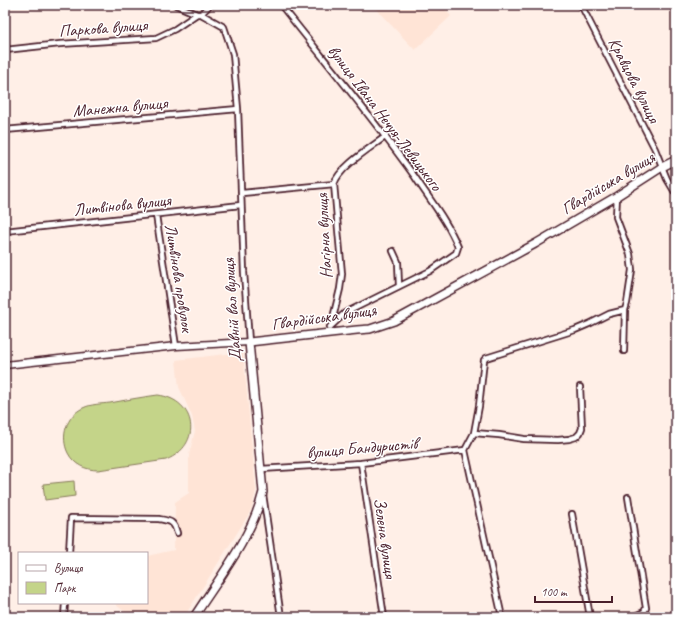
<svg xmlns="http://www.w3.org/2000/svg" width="681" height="622" viewBox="0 0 681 622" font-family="Caveat,sans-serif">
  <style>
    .built { fill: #ffe4d6 }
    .green { fill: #c4d489; stroke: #877a5a }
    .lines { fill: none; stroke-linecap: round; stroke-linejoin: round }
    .minor-casing { stroke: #4a1f2b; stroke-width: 8 }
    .tertiary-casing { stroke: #4a1f2b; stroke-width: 9 }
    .primary-casing { stroke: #4a1f2b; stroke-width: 10 }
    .minor { stroke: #fff; stroke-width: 4.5 }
    .tertiary { stroke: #fff; stroke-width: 6 }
    .primary { stroke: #fff; stroke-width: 7 }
    .labels { text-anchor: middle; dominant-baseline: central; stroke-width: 3; stroke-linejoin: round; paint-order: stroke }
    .street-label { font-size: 17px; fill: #4a1f2b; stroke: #fff }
  </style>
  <rect width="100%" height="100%" fill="#ffefe7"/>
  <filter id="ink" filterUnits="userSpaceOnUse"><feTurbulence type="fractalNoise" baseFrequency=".025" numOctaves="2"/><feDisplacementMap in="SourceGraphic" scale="8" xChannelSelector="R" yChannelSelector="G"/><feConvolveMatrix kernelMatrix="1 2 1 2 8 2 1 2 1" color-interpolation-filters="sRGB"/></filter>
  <g filter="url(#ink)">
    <path class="built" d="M372,5h69l10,11 -36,34z
      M243,352l13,138 -3,14 -4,10 -65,103h-52l-16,-12 1,-2h30v-47l27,-6 1,-48 14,-9v-38l6,-24 -3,-15 -13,-29 -3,-27z"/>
    <path class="green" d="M158,395c39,5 45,50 8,65l-68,10c-12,0 -24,-5 -30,-17 -8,-16 -2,-37 15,-45 8,-4 18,-4 27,-5 16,-3 32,-6 48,-8z
      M74,481l1,15 -30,4 -2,-16z"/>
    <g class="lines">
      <g class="minor-casing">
        <path id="minor" d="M176,5l21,9h4l23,13 9,27 5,55 6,163 5,70
          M281,5c45,57 92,113 134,172 15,23 33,45 43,70l-2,6 -26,18 -85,42 -15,14
          M581,5l74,144 12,30 9,15
          M201,14l9,-9
          M5,50l55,-6 96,-6 19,-9 22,-15
          M5,130l233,-21
          M242,193l92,-9
          M617,196l-1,21 14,37 2,16 -5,33 -2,7 -1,41
          M156,215l20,131
          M5,231l236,-26
          M393,251l5,11 1,24
          M331,326l9,-37 2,-15 -8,-90c5,-17 38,-37 52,-48
          M474,433l25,2 25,4 34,1 11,-1 7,-2 4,-4 2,-5 -2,-41
          M361,463l23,154
          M261,469l100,-6 104,-13
          M263,494l18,123
          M628,497l18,111 -2,4 -11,5
          M572,514l18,103
          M69,553l2,-35 88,1c11,2 15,2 18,14
          M64,617l1,-14
          M502,617l-37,-167 9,-17 5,-27 5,-46 2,-2 89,-28 14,-6 20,-10 16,-4"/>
      </g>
      <g class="tertiary-casing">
        <path id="tertiary" d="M5,365l171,-19 73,-4"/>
      </g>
      <g class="primary-casing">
        <path id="primary" d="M675,5l1,2
          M194,617c25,-39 58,-80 69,-125l-14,-150 108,-12 13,-1 24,-8 141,-77 82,-48 45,-29 14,-7"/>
      </g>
      <use href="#minor" class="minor"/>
      <use href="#tertiary" class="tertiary"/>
      <use href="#primary" class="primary"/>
    </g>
  </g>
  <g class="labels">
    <g class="street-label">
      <text transform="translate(103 28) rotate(-4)">Паркова вулиця</text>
      <text transform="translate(634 80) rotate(63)">Кравцова вулиця</text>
      <text transform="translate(120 107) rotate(-5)">Манежна вулиця</text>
      <text transform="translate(385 118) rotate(53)">вулиця Івана Нечуя-Левицького</text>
      <text transform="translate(608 183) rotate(-31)">Гвардійська вулиця</text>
      <text transform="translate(122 205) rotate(-6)">Литвінова вулиця</text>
      <text transform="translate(324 236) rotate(-93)">Нагірна вулиця</text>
      <text transform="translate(179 278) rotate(81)">Литвінова провулок</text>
      <text transform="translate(232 310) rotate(-94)">Давній вал вулиця</text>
      <text transform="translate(324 317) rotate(-8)">Гвардійська вулиця</text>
      <text transform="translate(362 448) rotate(-5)">вулиця Бандуристів</text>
      <text transform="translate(385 538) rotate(82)">Зелена вулиця</text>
    </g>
  </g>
  <rect width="681" height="622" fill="none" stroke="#fff" stroke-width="20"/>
  <rect x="10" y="10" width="661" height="602" fill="none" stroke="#4a1f2b" stroke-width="1.5" filter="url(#ink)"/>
  <rect x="18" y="552" width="130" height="52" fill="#ffffff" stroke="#b7a5aa"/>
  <rect x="26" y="565" width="20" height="6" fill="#ffffff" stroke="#b7a5aa"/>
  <text x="54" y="572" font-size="12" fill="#4a1f2b">Вулиця</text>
  <rect x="26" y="582" width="20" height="12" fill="#c4d489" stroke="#b7a5aa"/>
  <text x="54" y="592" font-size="12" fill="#4a1f2b">Парк</text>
  <path d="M535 596v6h77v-6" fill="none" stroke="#4a1f2b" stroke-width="2"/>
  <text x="541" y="596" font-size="12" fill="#4a1f2b" stroke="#ffffff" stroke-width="3" paint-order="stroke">100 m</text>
</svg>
